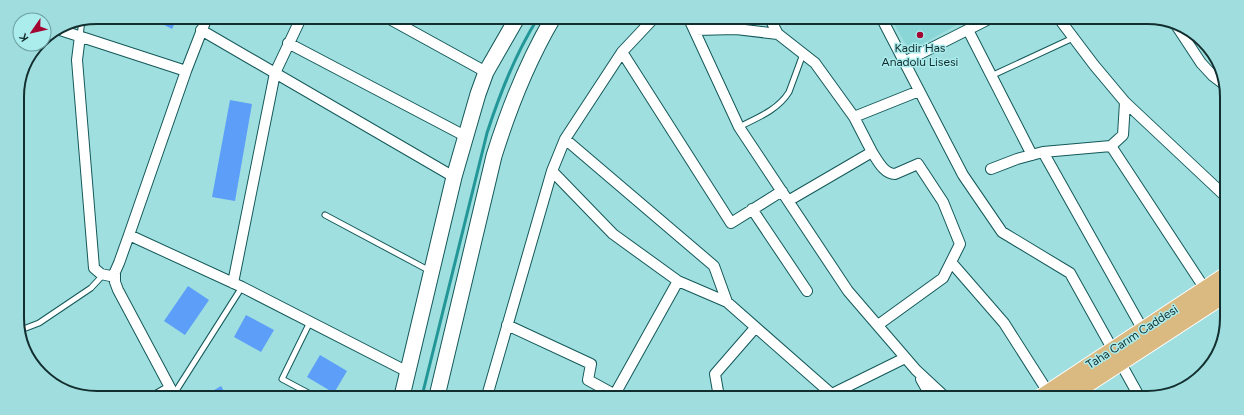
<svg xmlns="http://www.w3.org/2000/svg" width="1244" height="415" viewBox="0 0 1244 415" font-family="Figtree,sans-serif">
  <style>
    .built { fill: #8ad6d6 }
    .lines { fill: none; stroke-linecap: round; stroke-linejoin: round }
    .stream { stroke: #239698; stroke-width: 3 }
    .building { fill: #5d9ef8 }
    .lane-casing { stroke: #145859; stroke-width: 7 }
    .street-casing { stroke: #145859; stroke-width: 12 }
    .secondary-casing { stroke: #145859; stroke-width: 17 }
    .primary-casing { stroke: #fff; stroke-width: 18 }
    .lane { stroke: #fff; stroke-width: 5 }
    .street { stroke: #fff; stroke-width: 10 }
    .secondary { stroke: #fff; stroke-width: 15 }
    .primary { stroke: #dbba82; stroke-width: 16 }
    .poi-dot { fill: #a30631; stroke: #abeced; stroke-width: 1.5 }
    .labels { text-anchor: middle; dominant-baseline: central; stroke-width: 3; stroke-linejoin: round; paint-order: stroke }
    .poi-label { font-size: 12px; fill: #132e2e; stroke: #abeced }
    .street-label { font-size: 12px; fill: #132e2e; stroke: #abeced }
    .rim { fill: none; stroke: #132e2e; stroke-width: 2 }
  </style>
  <rect width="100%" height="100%" fill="#9fdfdf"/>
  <path class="built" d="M891,19h76l-57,32z"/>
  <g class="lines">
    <path class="stream" d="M422,396l65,-263c13,-40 28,-79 51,-115"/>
  </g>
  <path class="building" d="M149,17h29l-6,12z
    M230,100l22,4 -17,97 -23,-4z
    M188,286l21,14 -24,35 -21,-14z
    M246,315l28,15 -13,22 -27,-15z
    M320,355l27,16 -13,22 -27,-16z
    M221,386l6,10h-23z"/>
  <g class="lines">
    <g class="lane-casing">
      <path id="lane" d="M80,36l2,-16
        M991,76l82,-38
        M739,127c18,-9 39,-17 50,-35l14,-38
        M325,215l105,56
        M310,322l-28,57 32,17
        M18,331l21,-8 52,-35 12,-13
        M174,394l68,-107"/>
    </g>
    <g class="street-casing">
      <path id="street" d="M388,18l98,54
        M689,19l50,108 109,164 68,79 29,27
        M770,19l8,15 37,29 39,54 65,-26
        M882,19l81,156 39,57 68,41 43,77
        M1060,20l34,45 31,37 100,94
        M1176,25l25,38 12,13 12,9
        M57,29l129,42
        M201,30l253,147
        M695,30l41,-1 42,5
        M968,30l64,125
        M80,36l-3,24 17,208 7,6 14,3
        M288,43l177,93
        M622,52l109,171 51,-32
        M904,62l85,-43
        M565,139l149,127 13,36
        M1111,146l12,-11 2,-33
        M872,152c6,9 12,22 23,22l23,-10 25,38 17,42 -17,34 -65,47
        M1043,152l100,178
        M991,169l26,-10 26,-7 68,-6 94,143
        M552,171l61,63 65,47 49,21 108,95
        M788,201l84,-49 -18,-35
        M752,209l55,82
        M129,235l113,52 166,85
        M951,262l53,61 44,69
        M233,283l42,-210 26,-55
        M507,325l84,39 -3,16 31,17
        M1120,362l20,36
        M921,379l10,18
        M615,394l63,-113
        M832,394l73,-36
        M158,395l12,-7
        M174,395l-56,-105 -3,-8v-10l4,-9 10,-28 57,-164 21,-54
        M487,396l65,-225 13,-32 57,-87 32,-34
        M719,397l-4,-23 40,-46"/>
    </g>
    <g class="secondary-casing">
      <path id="secondary" d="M402,396l52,-219 24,-83 8,-22 31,-54
        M437,396l57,-240c15,-48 33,-94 59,-138"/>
    </g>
    <g class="primary-casing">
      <path id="primary" d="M1040,398l185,-122
        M1066,398l158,-103"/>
    </g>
    <use href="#lane" class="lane"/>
    <use href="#street" class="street"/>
    <use href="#secondary" class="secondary"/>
    <use href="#primary" class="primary"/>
  </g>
  <circle class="poi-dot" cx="920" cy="35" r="4"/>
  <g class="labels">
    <g class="poi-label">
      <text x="920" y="48">Kadir Has<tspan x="920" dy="14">Anadolu Lisesi</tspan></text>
    </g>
    <g class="street-label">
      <text transform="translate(1132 337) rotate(-33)">Taha Carım Caddesi</text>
    </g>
  </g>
  <path d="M0 0H1244V415H0ZM97 24H1147A73 73 0 0 1 1220 97V318A73 73 0 0 1 1147 391H97A73 73 0 0 1 24 318V97A73 73 0 0 1 97 24Z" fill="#9fddde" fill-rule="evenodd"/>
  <path class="rim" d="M97 24H1147A73 73 0 0 1 1220 97V318A73 73 0 0 1 1147 391H97A73 73 0 0 1 24 318V97A73 73 0 0 1 97 24Z"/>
  <g transform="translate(32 32) rotate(236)"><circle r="19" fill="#abeced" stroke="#6ea0a1"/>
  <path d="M0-3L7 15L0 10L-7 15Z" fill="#a30631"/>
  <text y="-6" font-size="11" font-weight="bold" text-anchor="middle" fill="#132e2e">K</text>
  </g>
</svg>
